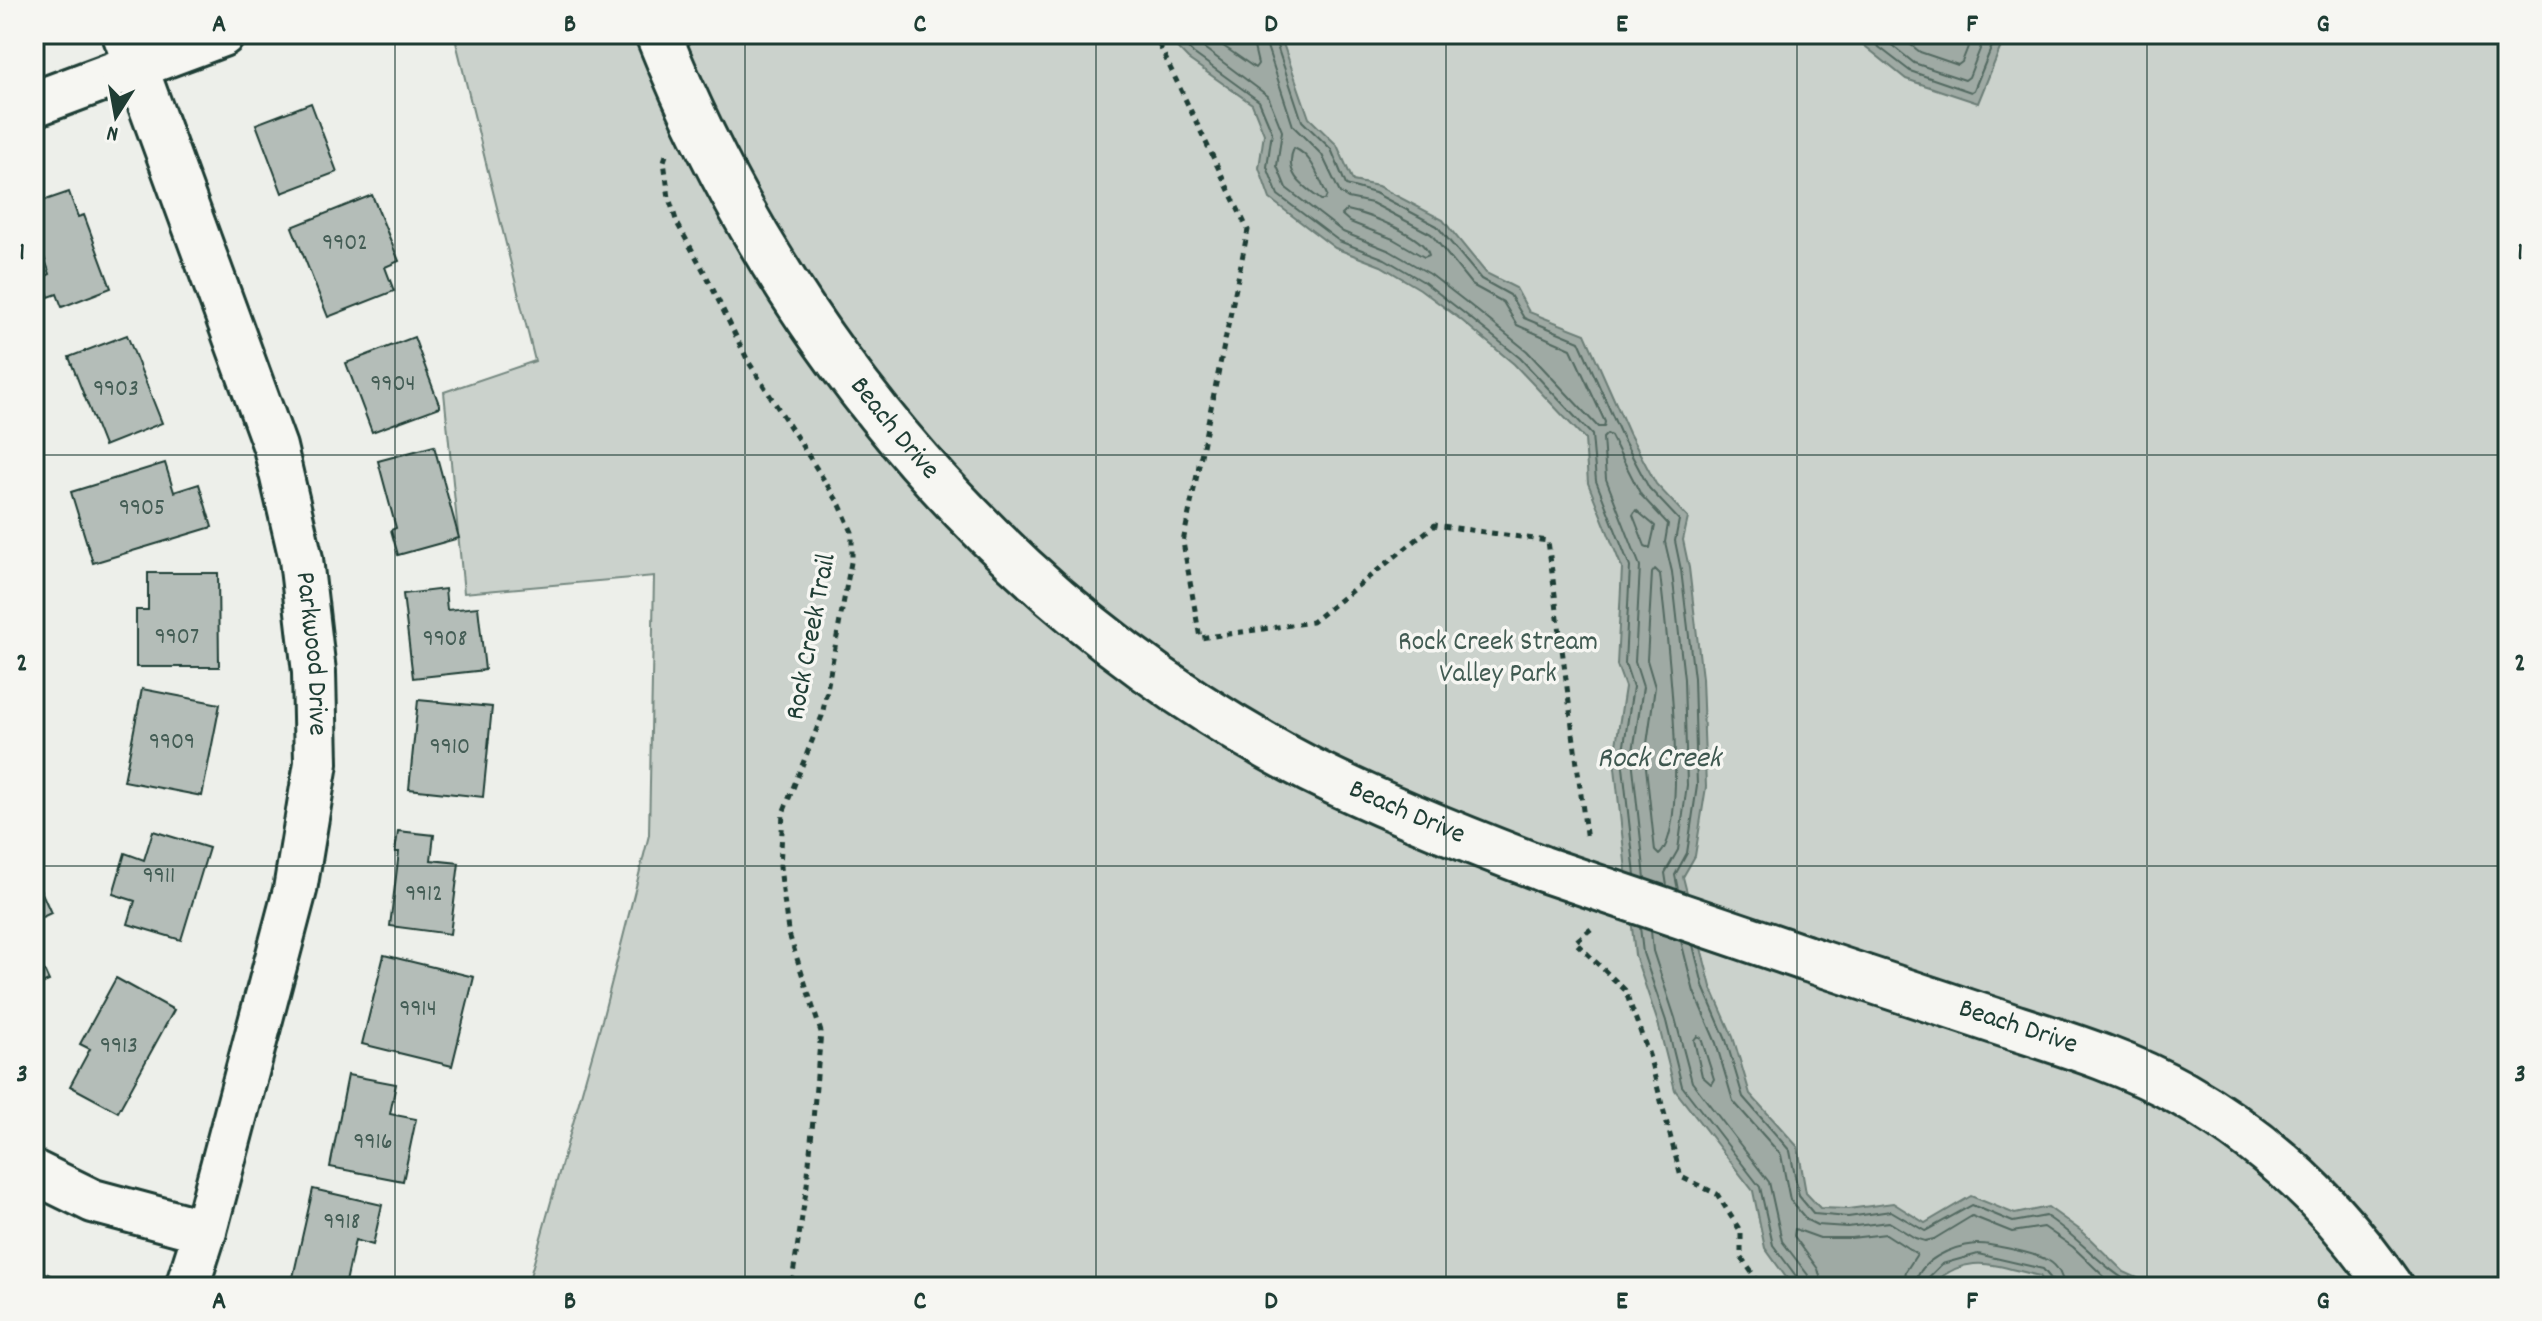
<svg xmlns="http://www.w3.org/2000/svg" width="2542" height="1321" viewBox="0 0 2542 1321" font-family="Dekko,sans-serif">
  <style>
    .green { fill: #cbd2cc; stroke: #758880; stroke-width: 2 }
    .water { fill: #9faaa4; stroke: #6c7e77; stroke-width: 2 }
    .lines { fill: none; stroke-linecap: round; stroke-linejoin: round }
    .shore { stroke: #526961; stroke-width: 2 }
    .building { fill: #b4bdb8; stroke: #1f3d34; stroke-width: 2 }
    .street-casing { stroke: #1f3d34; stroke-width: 48 }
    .secondary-casing { stroke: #1f3d34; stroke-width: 50 }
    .path { stroke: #1f3d34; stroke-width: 5; stroke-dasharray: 6 6; stroke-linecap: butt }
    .street { stroke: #f6f6f2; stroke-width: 42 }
    .secondary { stroke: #f6f6f2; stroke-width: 44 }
    .secondary-bridge-casing { stroke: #1f3d34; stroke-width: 50; stroke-linecap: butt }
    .secondary-bridge { stroke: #f6f6f2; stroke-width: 44 }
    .grid { fill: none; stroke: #1f3d34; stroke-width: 2; stroke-opacity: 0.55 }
    .labels { text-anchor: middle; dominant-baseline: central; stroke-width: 7; stroke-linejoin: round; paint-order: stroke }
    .number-label { font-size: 24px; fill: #445d55 }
    .street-label { font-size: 28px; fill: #1f3d34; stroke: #f6f6f2 }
    .park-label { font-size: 28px; fill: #415b52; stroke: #f6f6f2 }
    .water-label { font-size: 30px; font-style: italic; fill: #3f5850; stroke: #f6f6f2 }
    .neatline { fill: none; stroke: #1f3d34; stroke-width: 3 }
    .grid-label { font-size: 26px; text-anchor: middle; font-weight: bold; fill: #1f3d34 }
  </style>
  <rect width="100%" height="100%" fill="#edefea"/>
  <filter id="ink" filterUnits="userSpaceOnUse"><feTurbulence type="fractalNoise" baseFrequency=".0125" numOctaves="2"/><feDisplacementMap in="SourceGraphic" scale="16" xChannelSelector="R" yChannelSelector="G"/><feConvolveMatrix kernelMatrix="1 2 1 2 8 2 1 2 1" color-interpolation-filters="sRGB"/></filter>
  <g filter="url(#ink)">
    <path class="green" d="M454,34h2054v1253h-1981l75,-267 47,-185 5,-259 -190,17 -20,-201 91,-31z"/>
    <path class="water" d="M1164,34l116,1 29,83 28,27 16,36 25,5 65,34 43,53 30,15 13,24 56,22 44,99 27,51 32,34 -5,22 6,28 13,110 4,109 -11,69 -12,21 28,110 22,50 17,57 48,53 8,46 14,15 28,1 45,-6 32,20 46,-27 44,18 33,-7 36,26 40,39 33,15h-110l-7,-11c-45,-10 -73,-26 -110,11h-134l-8,-7 -23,-32 -12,-57 -78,-101 -17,-67 -23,-68 -21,-197 11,-71 -8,-22 5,-97 -34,-85 -3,-44 -71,-75 -54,-45 -40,-30 -39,-23 -46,-18 -65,-49 -11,-31 5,-34 -12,-30 -64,-45z
      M1850,34h156l-28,69 -72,-24z"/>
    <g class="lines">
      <path class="shore" d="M1175,34l18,19 66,48 13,31 -5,35 11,28 61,46 46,18 39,23 40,31 56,45 72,77 4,46 34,86 -5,96 8,24 -11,71 13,117
        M1189,34l11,11 68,51 14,35 -5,35 9,22 57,44 47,19 40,23 40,31 57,46 71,76h6l1,-5 -34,-73 -54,-24 -14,-23 -31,-17 -41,-51 -59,-31 -24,-5 -8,-5 -18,-38 -29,-29 -30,-92
        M1206,34l49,34 3,-4 -7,-30
        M1273,34l29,87 29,28 15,36 29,8 62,33 44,53 29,16 14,23 55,23 43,96 27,51 30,32 -4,21 6,29 13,108 3,108 -10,67 -12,22 3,15
        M1862,34l48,37 61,21 3,-2 23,-56
        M1878,34l36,29 51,17 4,-3 17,-43
        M1897,34l23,18 38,13 4,-3 11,-28
        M1294,148c19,8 24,29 33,47l-2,5h-4c-19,-14 -38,-27 -27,-52z
        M1347,210c20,4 77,25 82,45l-5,2 -31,-18 -43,-17 -8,-7z
        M1636,510l19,16 -5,22 -5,-2 -12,-31z
        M1655,569l5,5c5,47 32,252 -1,281l-4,-4 -10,-93 10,-71 -8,-27 5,-87z
        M1645,878l-13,-120 11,-71 -8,-25 5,-96 -34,-87 -3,-41 4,-4 4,2 30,59 27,29 -3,18 7,30 12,107 3,106 -9,65 -13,23 2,13
        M1640,927l3,26 23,68 16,65 78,101 13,58 26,35 1,7
        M1651,931l2,20 22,67 17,64 77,100 13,59 26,34 2,12
        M1681,941l13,51 22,51 17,58 48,54 9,45 17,20 10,5 30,2 42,-5 26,16 10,3 9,-2 38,-23 40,16 32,-5 29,20 42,40
        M1693,945l11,44 22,51 17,57 47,54 9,45 15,18 34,3 43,-6 34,20 47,-26 41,17 33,-6c33,21 58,55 92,71
        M1697,1036l4,2 13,41 -3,5 -9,-8 -8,-36z
        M1823,1287l-5,-18 -24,-33 1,-7 25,9h31l35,-4 31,20 -11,17 -3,16
        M1915,1287c2,-27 38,-41 61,-43 13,-1 62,10 73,17 9,5 14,16 15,26
        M1925,1287l2,-8 15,-15 36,-10 65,15 9,11 1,7"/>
    </g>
    <path class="building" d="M311,103l26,69 -55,21 -26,-69z
      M69,192l9,25 6,-2 27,73 -49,19 -5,-13 -8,3 -7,-19 8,-4 -16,-45v-25z
      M372,195l27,66 -14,6 9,24 -66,26 -36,-90z
      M127,335l35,88 -58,23 -35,-89z
      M414,337l26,70 -68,25 -26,-69z
      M434,446l25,92 -61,17 -7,-25 5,-2 -18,-67z
      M165,463l9,29 25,-8 13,43 -119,36 -22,-71z
      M148,573h70l1,94h-83v-57h12z
      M445,589l2,21 31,-3 7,63 -72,8 -10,-84z
      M142,689l78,15 -18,92 -78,-15z
      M418,700l74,7 -9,90 -74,-8z
      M153,831l56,17 -28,92 -53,-16 7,-23 -22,-7 12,-41 19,7z
      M398,831l36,4 -3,25 28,3 -9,71 -60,-8 9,-74h-4z
      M34,875l17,38 -17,8z
      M34,948l15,33 -15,6z
      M384,955l90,22 -22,89 -90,-22z
      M116,978l58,32 -56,102 -48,-26 20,-37 -10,-5z
      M348,1075l48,9 -6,30 26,5 -13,62 -73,-14z
      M313,1189l69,16 -9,40 -18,-5 -10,47 -54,-1z
      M34,1267l39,20h-39z"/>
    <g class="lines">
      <g class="street-casing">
        <g id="street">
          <path id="s1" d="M124,34l151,413 26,112 13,113 2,91 -21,127 -90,341 -18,56"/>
          <path d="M34,1172l59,29 112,30"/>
        </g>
      </g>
      <g class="secondary-casing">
        <g id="secondary">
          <path id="s2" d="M658,34c125,311 352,581 652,736 76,38 154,69 233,99"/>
          <path d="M34,104l188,-70"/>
          <path id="s3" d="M1805,958c67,22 135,45 202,67 59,19 121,38 176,69 85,48 152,112 207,193"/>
        </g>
      </g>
      <path class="path" d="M1154,34l94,196 -65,312 17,96 112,-16 123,-97 113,16 39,300
        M666,155l-2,6 5,37 8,25 29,52 42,86 92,144 12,27v25l-30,159 -39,97 -3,54 8,64 33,101 -14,153 -16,102
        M1591,929l-16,13 50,48 24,65 32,122 36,17 24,38v25l21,30"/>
      <use href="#street" class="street"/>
      <use href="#secondary" class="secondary"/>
      <g class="secondary-bridge-casing">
        <path id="secondary-bridge" d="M1543,869l262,89"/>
      </g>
      <use href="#secondary-bridge" class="secondary-bridge"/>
    </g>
  </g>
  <path class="grid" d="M395,34v1253M745,34v1253M1096,34v1253M1446,34v1253M1797,34v1253M2147,34v1253M34,455h2474M34,866h2474"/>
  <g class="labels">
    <g class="number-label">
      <text x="345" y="244">9902</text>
      <text x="393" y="385">9904</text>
      <text x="116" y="390">9903</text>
      <text x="142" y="509">9905</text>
      <text x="177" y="638">9907</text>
      <text x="445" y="640">9908</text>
      <text x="172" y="743">9909</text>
      <text x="450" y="748">9910</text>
      <text x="159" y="877">9911</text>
      <text x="424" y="895">9912</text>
      <text x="418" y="1010">9914</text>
      <text x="119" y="1047">9913</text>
      <text x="373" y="1143">9916</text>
      <text x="342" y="1223">9918</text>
    </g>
    <g class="street-label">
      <text stroke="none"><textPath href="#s2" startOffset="462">Beach Drive</textPath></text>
      <text transform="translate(813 637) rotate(-79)">Rock Creek Trail</text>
      <text stroke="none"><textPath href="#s1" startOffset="650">Parkwood Drive</textPath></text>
      <text stroke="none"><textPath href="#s2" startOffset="1110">Beach Drive</textPath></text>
      <text stroke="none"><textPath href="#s3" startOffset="224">Beach Drive</textPath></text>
    </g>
    <g class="park-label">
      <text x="1498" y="644">Rock Creek Stream<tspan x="1498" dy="32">Valley Park</tspan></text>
    </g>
    <g class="water-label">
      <text x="1659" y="760">Rock Creek</text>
    </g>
  </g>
  <rect width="2542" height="1321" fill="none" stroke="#f6f6f2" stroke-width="88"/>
  <g transform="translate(116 116) rotate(191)" stroke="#f6f6f2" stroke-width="6" paint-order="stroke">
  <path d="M0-6L14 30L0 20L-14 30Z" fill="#1f3d34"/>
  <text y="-12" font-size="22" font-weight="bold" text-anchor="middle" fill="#1f3d34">N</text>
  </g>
  <rect x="44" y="44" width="2454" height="1233" class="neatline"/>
  <g class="grid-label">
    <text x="219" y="31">A</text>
    <text x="570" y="31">B</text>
    <text x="920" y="31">C</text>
    <text x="1271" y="31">D</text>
    <text x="1622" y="31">E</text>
    <text x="1972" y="31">F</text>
    <text x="2323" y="31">G</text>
    <text x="22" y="259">1</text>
    <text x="2520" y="259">1</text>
    <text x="22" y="670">2</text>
    <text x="2520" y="670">2</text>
    <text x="22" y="1081">3</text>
    <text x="2520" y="1081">3</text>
    <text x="219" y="1308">A</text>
    <text x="570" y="1308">B</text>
    <text x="920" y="1308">C</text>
    <text x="1271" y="1308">D</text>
    <text x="1622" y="1308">E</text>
    <text x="1972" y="1308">F</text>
    <text x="2323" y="1308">G</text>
  </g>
</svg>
